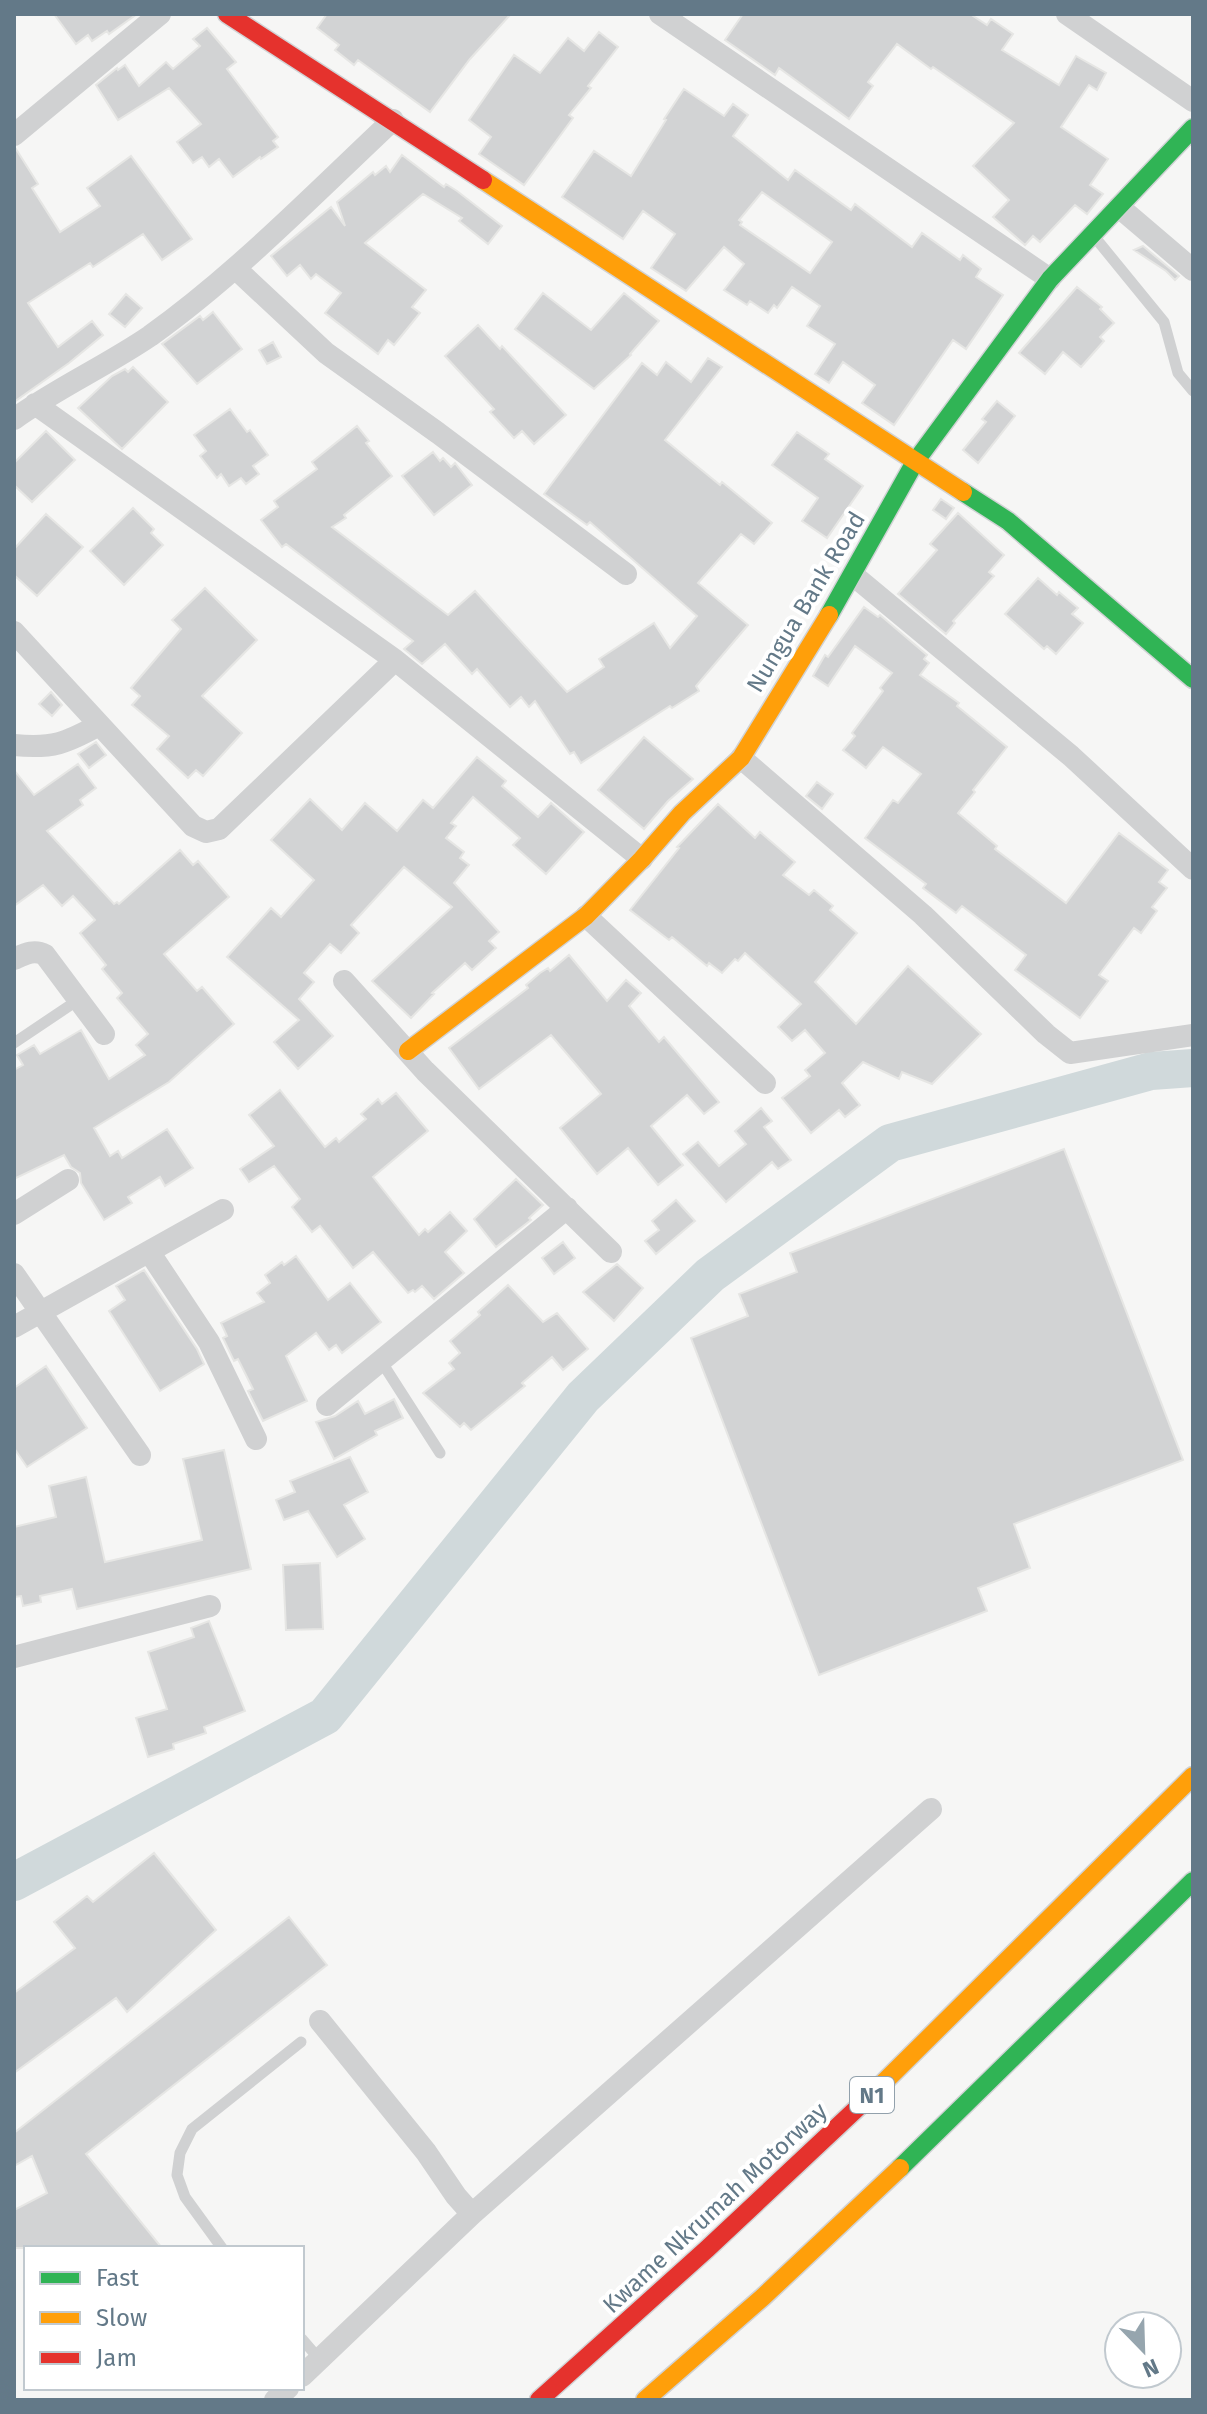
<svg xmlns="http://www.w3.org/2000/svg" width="1207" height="2414" viewBox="0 0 1207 2414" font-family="'Fira Sans',sans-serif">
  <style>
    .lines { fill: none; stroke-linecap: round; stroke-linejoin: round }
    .river { stroke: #d0d9db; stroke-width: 38 }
    .building { fill: #d2d3d4; stroke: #e6e6e4; stroke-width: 2; fill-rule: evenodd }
    .fast-casing { stroke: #d1d3d5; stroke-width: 21 }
    .slow-casing { stroke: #d1d3d5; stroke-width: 21 }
    .jam-casing { stroke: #d1d3d5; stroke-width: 21 }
    .lane { stroke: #d0d1d2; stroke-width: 11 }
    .street { stroke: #d0d1d2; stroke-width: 22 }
    .fast { stroke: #30b455; stroke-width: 18 }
    .slow { stroke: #ff9f0a; stroke-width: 18 }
    .jam { stroke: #e5322d; stroke-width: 18 }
    .labels { text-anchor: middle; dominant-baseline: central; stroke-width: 8; stroke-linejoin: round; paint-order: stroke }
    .shield { fill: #fff; stroke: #92a1ac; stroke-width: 2 }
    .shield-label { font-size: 22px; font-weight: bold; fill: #637988 }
    .street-label { font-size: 24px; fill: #637988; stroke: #fff }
  </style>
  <rect width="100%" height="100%" fill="#f6f6f5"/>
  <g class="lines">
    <path class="river" d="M14,1882l311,-166 258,-319 127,-122 180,-132 261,-72 42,-3"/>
  </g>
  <path class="building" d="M54,14h83l-28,20 -2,-3 -15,10 -4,-6 -12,9z
    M327,14h184l-41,45 -40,53 -72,-52 -4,5 -19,-15 4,-5 -22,-17z
    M743,14h227l17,11 4,-6 22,15 -11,16 57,35 17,-29 30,17 -9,17 -8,-5 -28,42 47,32 -18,26 13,9 -16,20 -12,-9 -35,37 -7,-6 -8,9 -32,-28 16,-17 -36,-34 41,-43 -81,-56 -2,2 -34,-25 -29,38 5,4 -24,33 -70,-51 -4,7 -50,-35z
    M207,28l29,34 -9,7 51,68 -5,4 5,6 -17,12 -1,-2 -27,20 -14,-18 -10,8 -7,-10 -9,6 -16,-21 24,-18 -32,-36 -51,32 -22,-35 21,-17 1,2 7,-5 14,21 27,-24 7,7 27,-23 -7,-7z
    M599,32l19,15 -30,39 3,2 -22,27 4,3 -49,67 -45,-31 12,-17 -22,-17 45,-65 26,18 28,-35 16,13z
    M684,89l40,27 9,-12 15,11 -15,21 55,44 7,-10 56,40 4,-6 57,43 10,-14 38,27 3,-5 18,14 -5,8 27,18 -37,54 -13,-9 -59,85 -32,-22 13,-18 -32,-23 -14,21 -14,-9 20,-30 -28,-18 13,-20 -28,-19 -15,21 -3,-3 -6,8 -18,-12 -3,4 -23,-15 20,-26 -20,-17 -38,44 -35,-23 24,-34 -32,-23 -20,28 -61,-42 32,-46 37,25 35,-56 -2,-1zM762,192l70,50 -22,31 -70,-48 2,-3 -3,-2z
    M14,149h2l22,35 -6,4 28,44 40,-26 -13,-18 44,-32 61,83 -30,21 -19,-26 -50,33 -3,-4 -62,40 30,44 34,-26 11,14 -34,28 -55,39z
    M402,155l42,32 2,-3 11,7 45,35 -14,18 -29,-23 3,-3 -39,-24 -58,49 61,47 -14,17 8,6 -26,32 -6,-5 -10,14 -53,-41 16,-20 -25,-19 -5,5 -11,-14 -13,11 -16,-20 60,-49 14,19 -8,-24 36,-30 2,3 11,-9 4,6z
    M1143,246l36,30 -4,4 -9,-9 -32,-21z
    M1077,287l25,20 -2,2 14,14 -14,14 4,4 -23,26 -18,-15 -18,22 -26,-21z
    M543,293l48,37 33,-37 35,28 -29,33 1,1 -37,34 -79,-60z
    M126,294l16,14 -17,19 -16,-13z
    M213,312l29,37 -45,35 -35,-40 38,-28 3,4z
    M478,325l22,24 2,-3 64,69 -32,29 -12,-13 -8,7 -24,-26 4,-3 -49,-53z
    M273,342l8,15 -14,7 -8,-14z
    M708,358l14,9 -57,73 55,45 2,-3 50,41 -18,21 -13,-10 -43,49 50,42 -52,61 3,5 -27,17 -2,-2 -89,57 -7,-11 -4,2 -35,-53 -6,6 -8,-10 -11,10 -33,-38 -5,5 -27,-30 -23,20 -18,-15 9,-8 -127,-97 -4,3 -21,-27 17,-13 -4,-6 43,-32 -5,-7 45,-36 12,15 -3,2 26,33 -48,39 2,3 -14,9 116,88 27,-24 92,101 37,-25 -5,-8 55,-36 16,25 27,-32 -107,-94 -3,3 -43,-31 98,-131 15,12 9,-13 25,20z
    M133,367l35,35 -46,47 -44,-41 34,-32 13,-7 3,3z
    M997,401l18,15 -37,47 -15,-13 23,-28 -4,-3z
    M230,409l17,23 3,-2 18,25 -15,11 6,8 -13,10 -5,-6 -12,8 -8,-12 -4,4 -17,-22 6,-5 -12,-16z
    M46,431l29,29 -43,42 -18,-17v-22z
    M797,432l32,22 -4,5 38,27 -36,52 -25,-17 16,-23 -46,-33z
    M433,452l7,9 3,-3 8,9 4,-4 17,22 -38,30 -32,-39z
    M941,499l13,9 -8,11 -13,-9z
    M133,508l21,21 -3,4 12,12 -39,40 -34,-34z
    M958,513l46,42 -15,17 5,4 -41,45 2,2 -9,11 -48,-40 39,-44 -7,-6z
    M46,514l37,33 -46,49 -23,-21v-26z
    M1038,578l19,17 2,-3 19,16 -6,6 11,9 -27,31 -9,-8 -3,3 -39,-35z
    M205,588l52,52 -55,56 40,37 -39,43 -7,-6 -8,8 -31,-29 12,-13 -37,-31 8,-9 -9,-8 50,-59 -9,-9z
    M864,607l14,10 2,-2 47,40 -3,4 5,4 -9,12 39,28 -2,3 50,41 -34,43 2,2 -17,21 39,33 -2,3 71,54 53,-70 49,37 -9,12 8,6 -15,19 5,4 -16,22 -7,-5 -35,47 9,6 -28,37 -65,-48 11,-15 -64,-49 -6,7 -33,-25 3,-4 -61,-46 28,-38 5,3 23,-29 -38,-27 -17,21 -23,-18 12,-14 -3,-3 31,-42 -3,-3 12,-15 -37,-27 -27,40 -15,-10 12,-21 3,2z
    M51,692l11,13 -10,11 -13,-12z
    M644,737l49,42 -25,22 -24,28 -46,-39z
    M96,742l10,13 -17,13 -11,-14z
    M477,757l29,24 -4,5 36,31 13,-14 33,29 -38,42 -33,-29 7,-7 -47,-41 -22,26 5,3 -10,12 18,14 -4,6 9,7 -15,18 45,49 -10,9 7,7 -24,22 -7,-7 -33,30 2,1 -23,24 -39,-37 80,-74 -48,-40 -53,58 8,8 -18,20 -11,-9 -26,29 10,9 -15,17 34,37 -35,33 -24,-27 25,-22 -72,-63 44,-49 10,9 33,-37 -43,-40 39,-41 32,31 23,-27 32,28 26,-31 10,8z
    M78,764l18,24 -16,12 3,5 -36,26 67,73 3,-2 2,2 61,-54 13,15 5,-4 31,36 -65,57 33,37 5,-4 32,37 -65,58 -75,46 16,28 8,-5 4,7 45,-29 26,39 -28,18 -5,-9 -32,20 4,6 -28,17 -23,-37 -1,-10 -9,-6 -7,-12 -50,24v-109l9,-5 -6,-10 17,-10 6,9 41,-24 28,49 36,-24 -9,-10 12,-11 -31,-36 5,-5 -20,-24 4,-4 -26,-32 15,-13 -22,-24 -11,10 -19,-21 -29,21v-136l20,25z
    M817,782l16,12 -11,15 -16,-13z
    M718,804l37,34 5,-6 35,30 -12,13 26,20 5,-5 19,16 -3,4 27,23 -42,49 41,42 52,-58 73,68 -49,50 -30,-12 -3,7 -36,-17 -21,21 18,22 -15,12 -6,-7 -28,23 -29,-35 28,-22 -5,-6 20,-17 -20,-23 -13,11 -14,-14 23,-23 -56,-51 -7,8 -3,-2 -13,14 -13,-10 -2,3 -35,-29 -3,3 -39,-30 49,-62 -2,-1z
    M569,955l38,46 19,-21 15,13 -12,13 30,36 5,-5 55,65 -15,12 -17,-19 -36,31 32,39 -25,20 -30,-37 -31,26 -37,-46 41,-34 -50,-59 -72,54 -30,-41 79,-60 -2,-3 14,-12 8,-5 2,3z
    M280,1090l45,57 11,-9 3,4 27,-23 -5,-5 17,-15 4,5 14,-11 32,38 -55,46 46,58 6,-6 3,3 22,-20 17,19 -22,21 19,21 -30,26 -12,-13 -7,6 -2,-2 -5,3 -35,-41 -20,16 -33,-42 -8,6 -20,-25 8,-8 -26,-33 -25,16 -9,-13 34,-23 -25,-31z
    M761,1108l11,13 -8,6 27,33 -13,9 -6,-7 -46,40 -43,-48 15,-12 21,24 27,-22 -11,-13z
    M1064,1149l119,311 -169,64 16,44 -52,20 9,23 -168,64 -128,-337 57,-22 -9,-22 58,-22 -7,-19z
    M516,1179l27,26 -14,13 2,2 -35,27 -22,-28z
    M676,1200l19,21 -39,33 -11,-13 14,-11 -7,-9z
    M563,1242l12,16 -21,16 -12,-16z
    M296,1256l32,44 22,-17 31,39 -39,31 -6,-8 -7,5 -13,-17 -30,23 21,45 -44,20 -15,-30 5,-2 -15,-30 -4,2 -11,-23 4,-2 -6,-13 43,-21 -7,-9 13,-10 -5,-8 17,-13 2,3z
    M617,1264l26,24 -29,33 -31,-29z
    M144,1270l53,79 7,15 -44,27 -51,-80 16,-11 -9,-14z
    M508,1285l35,37 14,-9 31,36 -25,21 -11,-13 -30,26 3,3 -54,44 -7,-7 -4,4 -37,-34 31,-24 -5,-6 11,-10 -10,-12 30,-26 -2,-3z
    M46,1366l41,62 -60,39 -13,-19v-60z
    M394,1399l9,19 -28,13 2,4 -43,24 -18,-37 19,-6 23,-15 7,13z
    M224,1450l27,119 -174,40 -5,-20 -32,7 1,6 -18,4 -2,-10 -7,1v-70l42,-10 -7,-31 37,-9 19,85 97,-22 -19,-81z
    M350,1457l18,35 -24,13 21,34 -28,18 -29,-46 -24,9 -8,-20 19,-8 -5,-11z
    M320,1563l3,66 -37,1 -3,-65z
    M209,1621l36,90 -41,16 2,6 -33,11 1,5 -26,8 -12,-39 31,-9 -19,-57 46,-15 -3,-9z
    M154,1853l62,77 -89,82 -11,-14 -102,75v-80l61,-45 -21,-26 33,-26 6,6z
    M289,1917l38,48 -241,189 76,94h-148v-38l33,-17 -15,-37 -18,10v-33z"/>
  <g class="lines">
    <g class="fast-casing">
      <path id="fast" d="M963,492l45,29 185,158
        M829,615l86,-153 135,-183 143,-151
        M900,2168l293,-287"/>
    </g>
    <g class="slow-casing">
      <path id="slow" d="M483,180l480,312
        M408,1051l178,-135 56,-57 40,-46 59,-55 88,-143
        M868,2098l325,-322
        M645,2400l118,-103 137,-129"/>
    </g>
    <g class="jam-casing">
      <path id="jam" d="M227,14l256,166
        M539,2400l168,-151 161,-151"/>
    </g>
    <path class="lane" d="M1093,235l71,87 14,51 15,18
      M14,1043l64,-43
      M381,1361l59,92
      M222,2248l-37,-51 -8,-22 3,-22 12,-24 109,-87
      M302,2339l18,21"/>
    <path class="street" d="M660,14l390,265
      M1067,14l126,87
      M14,135l146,-121
      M1119,207l74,63
      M235,268l91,85 112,80 188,141
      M35,404l360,256 247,199
      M14,419c43,-31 92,-53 136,-83 88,-63 164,-142 243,-216
      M853,575l218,181 122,113
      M14,632l179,194 13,6 13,-3 176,-169
      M14,745c39,4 52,-2 85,-20
      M741,758l182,157 123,119 24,19 123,-18
      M586,916l179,167
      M14,959c11,-5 20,-10 31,-4l59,79
      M344,981l81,90 186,181
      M14,1214l54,-34
      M150,1253l59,89 47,97
      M14,1274l126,181
      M14,1327l209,-117
      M327,1405l240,-197
      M14,1657l196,-51
      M320,2021l106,131 30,44 16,18
      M302,2376l170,-162 459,-405
      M275,2400l13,-12"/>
    <use href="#fast" class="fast"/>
    <use href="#slow" class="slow"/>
    <use href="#jam" class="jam"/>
  </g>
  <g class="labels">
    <rect class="shield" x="850" y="2077" width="44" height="36" rx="6"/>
    <g class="shield-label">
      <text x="872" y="2095">N1</text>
    </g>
    <g class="street-label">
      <text transform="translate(806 602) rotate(-59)">Nungua Bank Road</text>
      <text transform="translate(715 2208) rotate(-43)">Kwame Nkrumah Motorway</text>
    </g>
  </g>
  <rect width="1207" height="2414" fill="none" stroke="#637988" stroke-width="32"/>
  <rect x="24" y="2246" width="280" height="144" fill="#ffffff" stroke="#c1c9cf" stroke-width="2"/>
  <rect x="40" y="2272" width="40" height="12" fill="#30b455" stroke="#c1c9cf" stroke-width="2"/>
  <text x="96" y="2286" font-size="24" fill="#637988">Fast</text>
  <rect x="40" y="2312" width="40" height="12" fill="#ff9f0a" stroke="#c1c9cf" stroke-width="2"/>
  <text x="96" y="2326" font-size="24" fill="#637988">Slow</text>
  <rect x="40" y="2352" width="40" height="12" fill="#e5322d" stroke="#c1c9cf" stroke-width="2"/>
  <text x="96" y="2366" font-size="24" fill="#637988">Jam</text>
  <g transform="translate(1143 2350) rotate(157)"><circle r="38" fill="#ffffff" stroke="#c1c9cf" stroke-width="2"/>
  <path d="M0-6L14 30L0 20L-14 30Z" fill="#96a5ae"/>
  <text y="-12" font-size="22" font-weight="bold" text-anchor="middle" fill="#637988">N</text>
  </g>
</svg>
